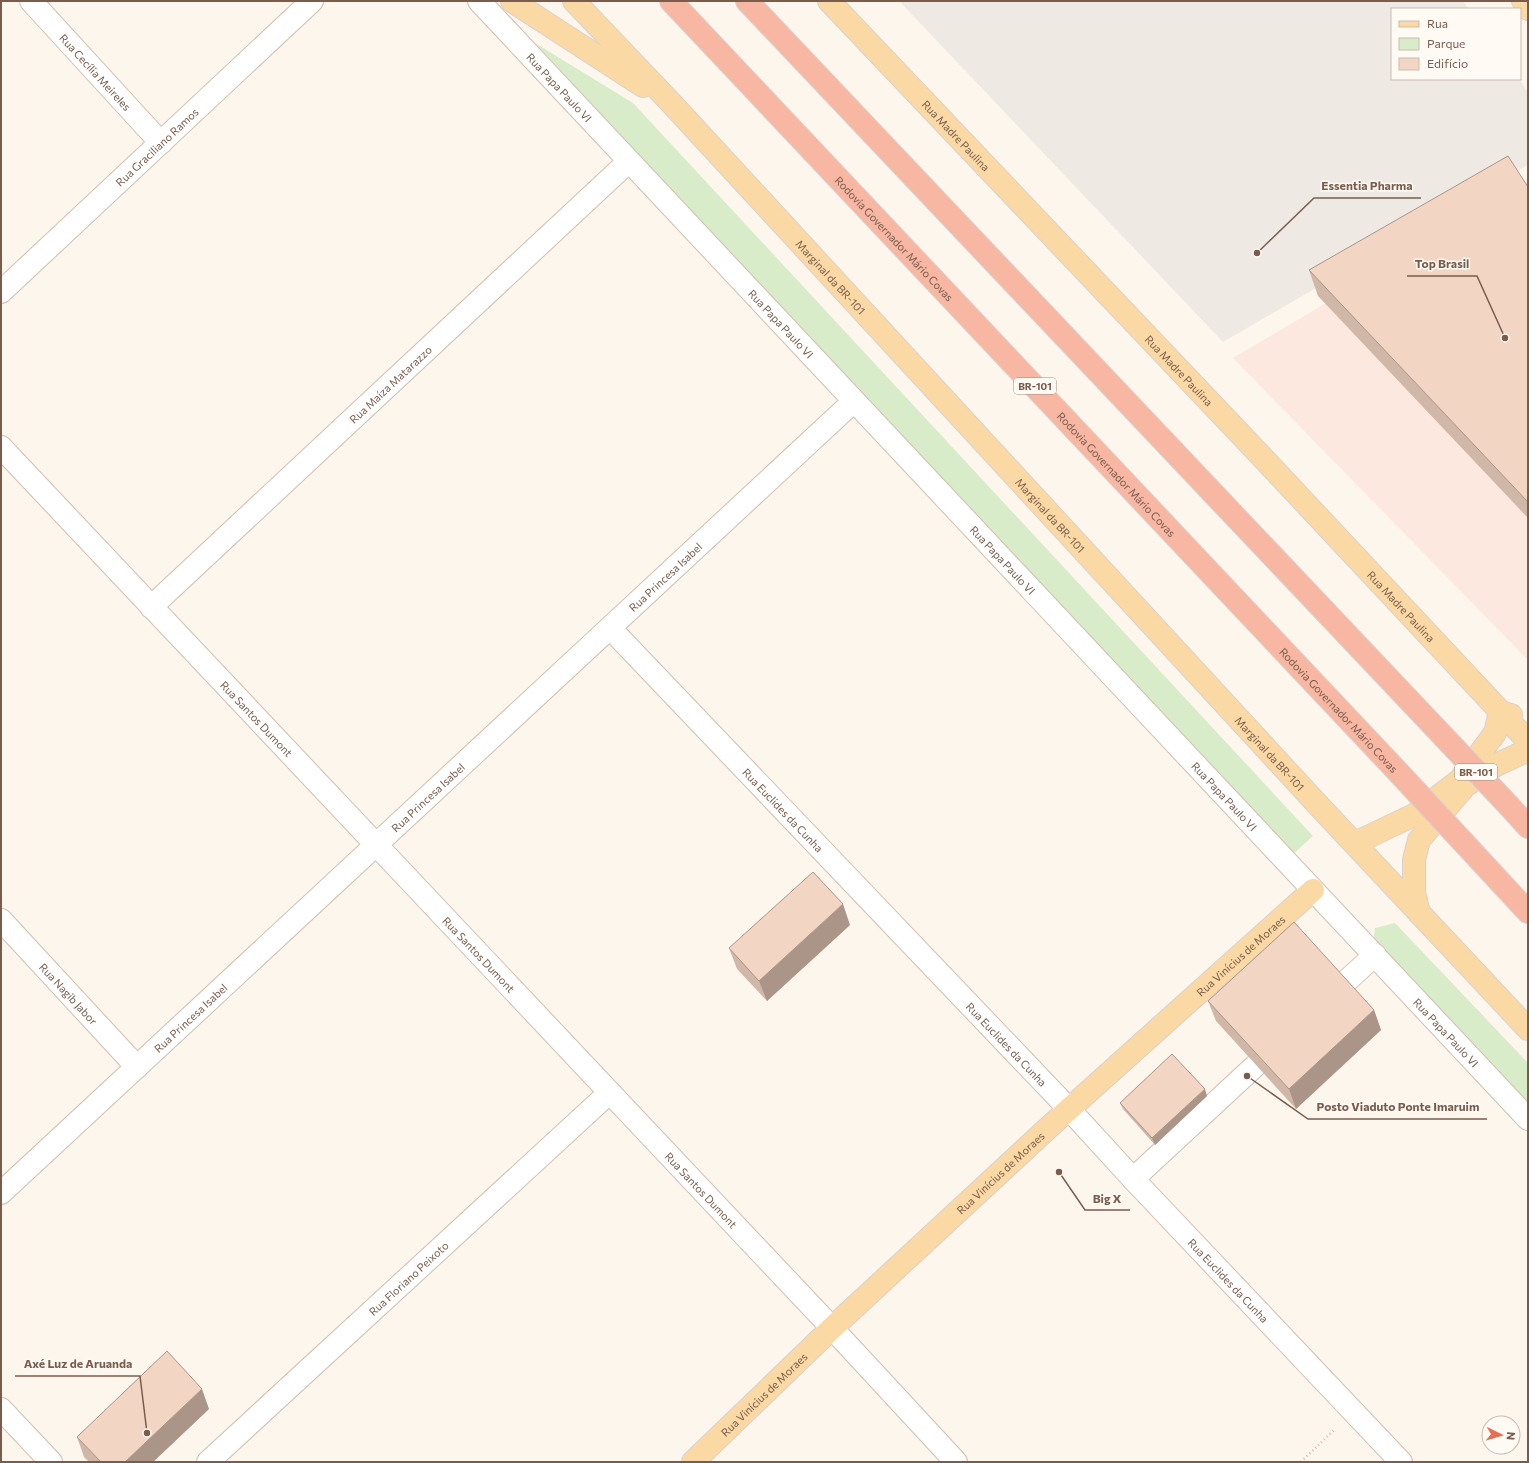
<svg xmlns="http://www.w3.org/2000/svg" width="1529" height="1463" viewBox="0 0 1529 1463" font-family="Commissioner,sans-serif">
  <style>
    .commercial { fill: #fde8e0 }
    .industrial { fill: #efe9e4 }
    .green { fill: #d8ecc9 }
    .lines { fill: none; stroke-linecap: round; stroke-linejoin: round }
    .minor-casing { stroke: #d1beb0; stroke-width: 24 }
    .major-casing { stroke: #dad1cd; stroke-width: 24 }
    .highway-casing { stroke: #dad1cd; stroke-width: 24 }
    .path { stroke: #d9b8a5; stroke-width: 2.5; stroke-dasharray: 1 3; stroke-linecap: butt }
    .minor { stroke: #fff; stroke-width: 22 }
    .major { stroke: #fbd9a5; stroke-width: 22 }
    .highway { stroke: #f7b7a3; stroke-width: 22 }
    .highway-bridge-casing { stroke: #dad1cd; stroke-width: 24; stroke-linecap: butt }
    .highway-bridge { stroke: #f7b7a3; stroke-width: 22 }
    .wall { fill: #d1b7a8 }
    .shaded-wall { fill: #aa9588 }
    .building { fill: #f3d5c3; stroke: #aa9588 }
    .labels { text-anchor: middle; dominant-baseline: central; stroke-width: 3; stroke-linejoin: round; paint-order: stroke }
    .shield { fill: #fffaf3; stroke: #a28b7f; stroke-width: 1 }
    .shield-label { font-size: 10px; font-weight: bold; fill: #7a5c4d }
    .street-label { font-size: 11px; fill: #7a5c4d; stroke: #fffaf3 }
    .leader { fill: none; stroke: #7a5c4d; stroke-width: 1.5 }
    .callout-dot { fill: #7a5c4d; stroke: #fffaf3; stroke-width: 1.5 }
    .callout-label { font-size: 12px; text-anchor: middle; font-weight: bold; fill: #7a5c4d; stroke: #fffaf3; stroke-width: 3; stroke-linejoin: round; paint-order: stroke }
  </style>
  <rect width="100%" height="100%" fill="#fdf6ec"/>
  <path class="commercial" d="M1528,184v476l-295,-302z"/>
  <path class="industrial" d="M899,1h564l6,8h-77v70h127l9,13v73l-305,177z"/>
  <path class="green" d="M535,43l98,60 680,733 -21,19z
    M1395,923l133,140v46l-155,-164 2,-17z"/>
  <g class="lines">
    <g class="minor-casing">
      <g id="minor">
        <path id="s1" d="M31,1l130,142"/>
        <path id="s2" d="M479,1l1049,1118"/>
        <path id="s3" d="M1,292l311,-291"/>
        <path id="s4" d="M1,447l831,881 124,134"/>
        <path id="s5" d="M151,607l478,-446"/>
        <path id="s6" d="M610,628l459,481 64,70 268,283"/>
        <path id="s7" d="M1,920l136,147"/>
        <path d="M1341,986l34,-31"/>
        <path d="M1133,1179l123,-114"/>
        <path id="s8" d="M1,1193l853,-792"/>
        <path d="M1,1409l50,53"/>
        <path id="s9" d="M208,1462l401,-369"/>
      </g>
    </g>
    <g class="major-casing">
      <g id="major">
        <path d="M512,1l131,85"/>
        <path id="s10" d="M574,1l99,104 646,701 209,223"/>
        <path id="s11" d="M829,1l434,457 265,283"/>
        <path d="M1523,1l5,8"/>
        <path d="M1355,843l59,-28 46,-35 35,-47 5,-21 11,3"/>
        <path d="M1419,913l-5,-21v-32l5,-20 46,-54 29,-20 28,-13 6,-1"/>
        <path id="s12" d="M693,1462l139,-134 216,-200 265,-238"/>
      </g>
    </g>
    <g class="highway-casing">
      <g id="highway">
        <path id="s13" d="M671,1l727,771"/>
        <path d="M747,1l696,735"/>
        <path d="M1510,807l18,20"/>
        <path d="M1464,843l64,69"/>
      </g>
    </g>
    <path class="path" d="M1301,1462l33,-32"/>
    <use href="#minor" class="minor"/>
    <use href="#major" class="major"/>
    <use href="#highway" class="highway"/>
    <g class="highway-bridge-casing">
      <path id="highway-bridge" d="M1443,736l67,71
        M1398,772l66,71"/>
    </g>
    <use href="#highway-bridge" class="highway-bridge"/>
  </g>
  <path class="wall" d="M1528,187v331l-210,-222 -9,-26z
    M850,925l-83,76 -30,-32 -8,-21z
    M1208,1001l166,9 7,20 -85,79 -80,-88z
    M1207,1096l-52,49 -32,-36 -3,-6z
    M209,1409l-56,53h-64l-5,-5 -7,-20z"/>
  <path class="shaded-wall" d="M843,904l7,21 -83,76 -8,-20z
    M1374,1010l7,20 -85,79 -7,-20z
    M1205,1089l2,7 -52,49 -3,-7z
    M202,1389l7,20 -56,53h-28z"/>
  <path class="building" d="M1508,156l20,31v315l-219,-232z
    M813,872l30,32 -84,77 -30,-33z
    M1294,922l80,88 -85,79 -81,-88z
    M1172,1054l33,35 -53,49 -32,-35z
    M167,1351l35,38 -77,73h-24l-24,-25z"/>
  <g class="labels">
    <g class="shield">
      <rect x="1014" y="378" width="42" height="16" rx="3"/>
      <rect x="1455" y="764" width="42" height="16" rx="3"/>
    </g>
    <g class="shield-label">
      <text x="1035" y="386">BR-101</text>
      <text x="1476" y="772">BR-101</text>
    </g>
    <g class="street-label">
      <text stroke="none"><textPath href="#s1" startOffset="96">Rua Cecília Meireles</textPath></text>
      <text stroke="none"><textPath href="#s2" startOffset="118">Rua Papa Paulo VI</textPath></text>
      <text stroke="none"><textPath href="#s11" startOffset="185">Rua Madre Paulina</textPath></text>
      <text stroke="none"><textPath href="#s3" startOffset="213">Rua Graciliano Ramos</textPath></text>
      <text stroke="none"><textPath href="#s13" startOffset="326">Rodovia Governador Mário Covas</textPath></text>
      <text stroke="none"><textPath href="#s10" startOffset="377">Marginal da BR-101</textPath></text>
      <text stroke="none"><textPath href="#s2" startOffset="442">Rua Papa Paulo VI</textPath></text>
      <text stroke="none"><textPath href="#s11" startOffset="509">Rua Madre Paulina</textPath></text>
      <text stroke="none"><textPath href="#s5" startOffset="327">Rua Maíza Matarazzo</textPath></text>
      <text stroke="none"><textPath href="#s13" startOffset="650">Rodovia Governador Mário Covas</textPath></text>
      <text stroke="none"><textPath href="#s10" startOffset="701">Marginal da BR-101</textPath></text>
      <text stroke="none"><textPath href="#s2" startOffset="766">Rua Papa Paulo VI</textPath></text>
      <text stroke="none"><textPath href="#s8" startOffset="906">Rua Princesa Isabel</textPath></text>
      <text stroke="none"><textPath href="#s11" startOffset="833">Rua Madre Paulina</textPath></text>
      <text stroke="none"><textPath href="#s13" startOffset="974">Rodovia Governador Mário Covas</textPath></text>
      <text stroke="none"><textPath href="#s4" startOffset="373">Rua Santos Dumont</textPath></text>
      <text stroke="none"><textPath href="#s10" startOffset="1025">Marginal da BR-101</textPath></text>
      <text stroke="none"><textPath href="#s2" startOffset="1090">Rua Papa Paulo VI</textPath></text>
      <text stroke="none"><textPath href="#s8" startOffset="582">Rua Princesa Isabel</textPath></text>
      <text stroke="none"><textPath href="#s6" startOffset="251">Rua Euclides da Cunha</textPath></text>
      <text stroke="none"><textPath href="#s4" startOffset="697">Rua Santos Dumont</textPath></text>
      <text stroke="none"><textPath href="#s12" startOffset="746">Rua Vinícius de Moraes</textPath></text>
      <text stroke="none"><textPath href="#s7" startOffset="100">Rua Nagib Jabor</textPath></text>
      <text stroke="none"><textPath href="#s8" startOffset="258">Rua Princesa Isabel</textPath></text>
      <text stroke="none"><textPath href="#s2" startOffset="1414">Rua Papa Paulo VI</textPath></text>
      <text stroke="none"><textPath href="#s6" startOffset="575">Rua Euclides da Cunha</textPath></text>
      <text stroke="none"><textPath href="#s12" startOffset="422">Rua Vinícius de Moraes</textPath></text>
      <text stroke="none"><textPath href="#s4" startOffset="1021">Rua Santos Dumont</textPath></text>
      <text stroke="none"><textPath href="#s9" startOffset="272">Rua Floriano Peixoto</textPath></text>
      <text stroke="none"><textPath href="#s6" startOffset="899">Rua Euclides da Cunha</textPath></text>
      <text stroke="none"><textPath href="#s12" startOffset="98">Rua Vinícius de Moraes</textPath></text>
    </g>
  </g>
  <path class="leader" d="M1257 253L1314 198H1421M1505 338L1477 276H1407M1247 1076L1308 1119H1487M1059 1172L1085 1210H1130M147 1433L140 1376H15"/>
  <g class="callout-dot">
    <circle cx="1257" cy="253" r="4"/>
    <circle cx="1505" cy="338" r="4"/>
    <circle cx="1247" cy="1076" r="4"/>
    <circle cx="1059" cy="1172" r="4"/>
    <circle cx="147" cy="1433" r="4"/>
  </g>
  <g class="callout-label">
    <text x="1367" y="190">Essentia Pharma</text>
    <text x="1442" y="268">Top Brasil</text>
    <text x="1398" y="1111">Posto Viaduto Ponte Imaruim</text>
    <text x="1107" y="1203">Big X</text>
    <text x="78" y="1368">Axé Luz de Aruanda</text>
  </g>
  <rect width="1529" height="1463" fill="none" stroke="#7a5c4d" stroke-width="4"/>
  <rect x="1391" y="8" width="130" height="72" fill="#fffaf3" stroke="#cabbb1"/>
  <rect x="1399" y="21" width="20" height="6" fill="#fbd9a5" stroke="#cabbb1"/>
  <text x="1427" y="28" font-size="12" fill="#7a5c4d">Rua</text>
  <rect x="1399" y="38" width="20" height="12" fill="#d8ecc9" stroke="#cabbb1"/>
  <text x="1427" y="48" font-size="12" fill="#7a5c4d">Parque</text>
  <rect x="1399" y="58" width="20" height="12" fill="#f3d5c3" stroke="#cabbb1"/>
  <text x="1427" y="68" font-size="12" fill="#7a5c4d">Edifício</text>
  <g transform="translate(1501 1435) rotate(95)"><circle r="19" fill="#fffaf3" stroke="#cabbb1"/>
  <path d="M0-3L7 15L0 10L-7 15Z" fill="#e76f51"/>
  <text y="-6" font-size="11" font-weight="bold" text-anchor="middle" fill="#7a5c4d">N</text>
  </g>
</svg>
